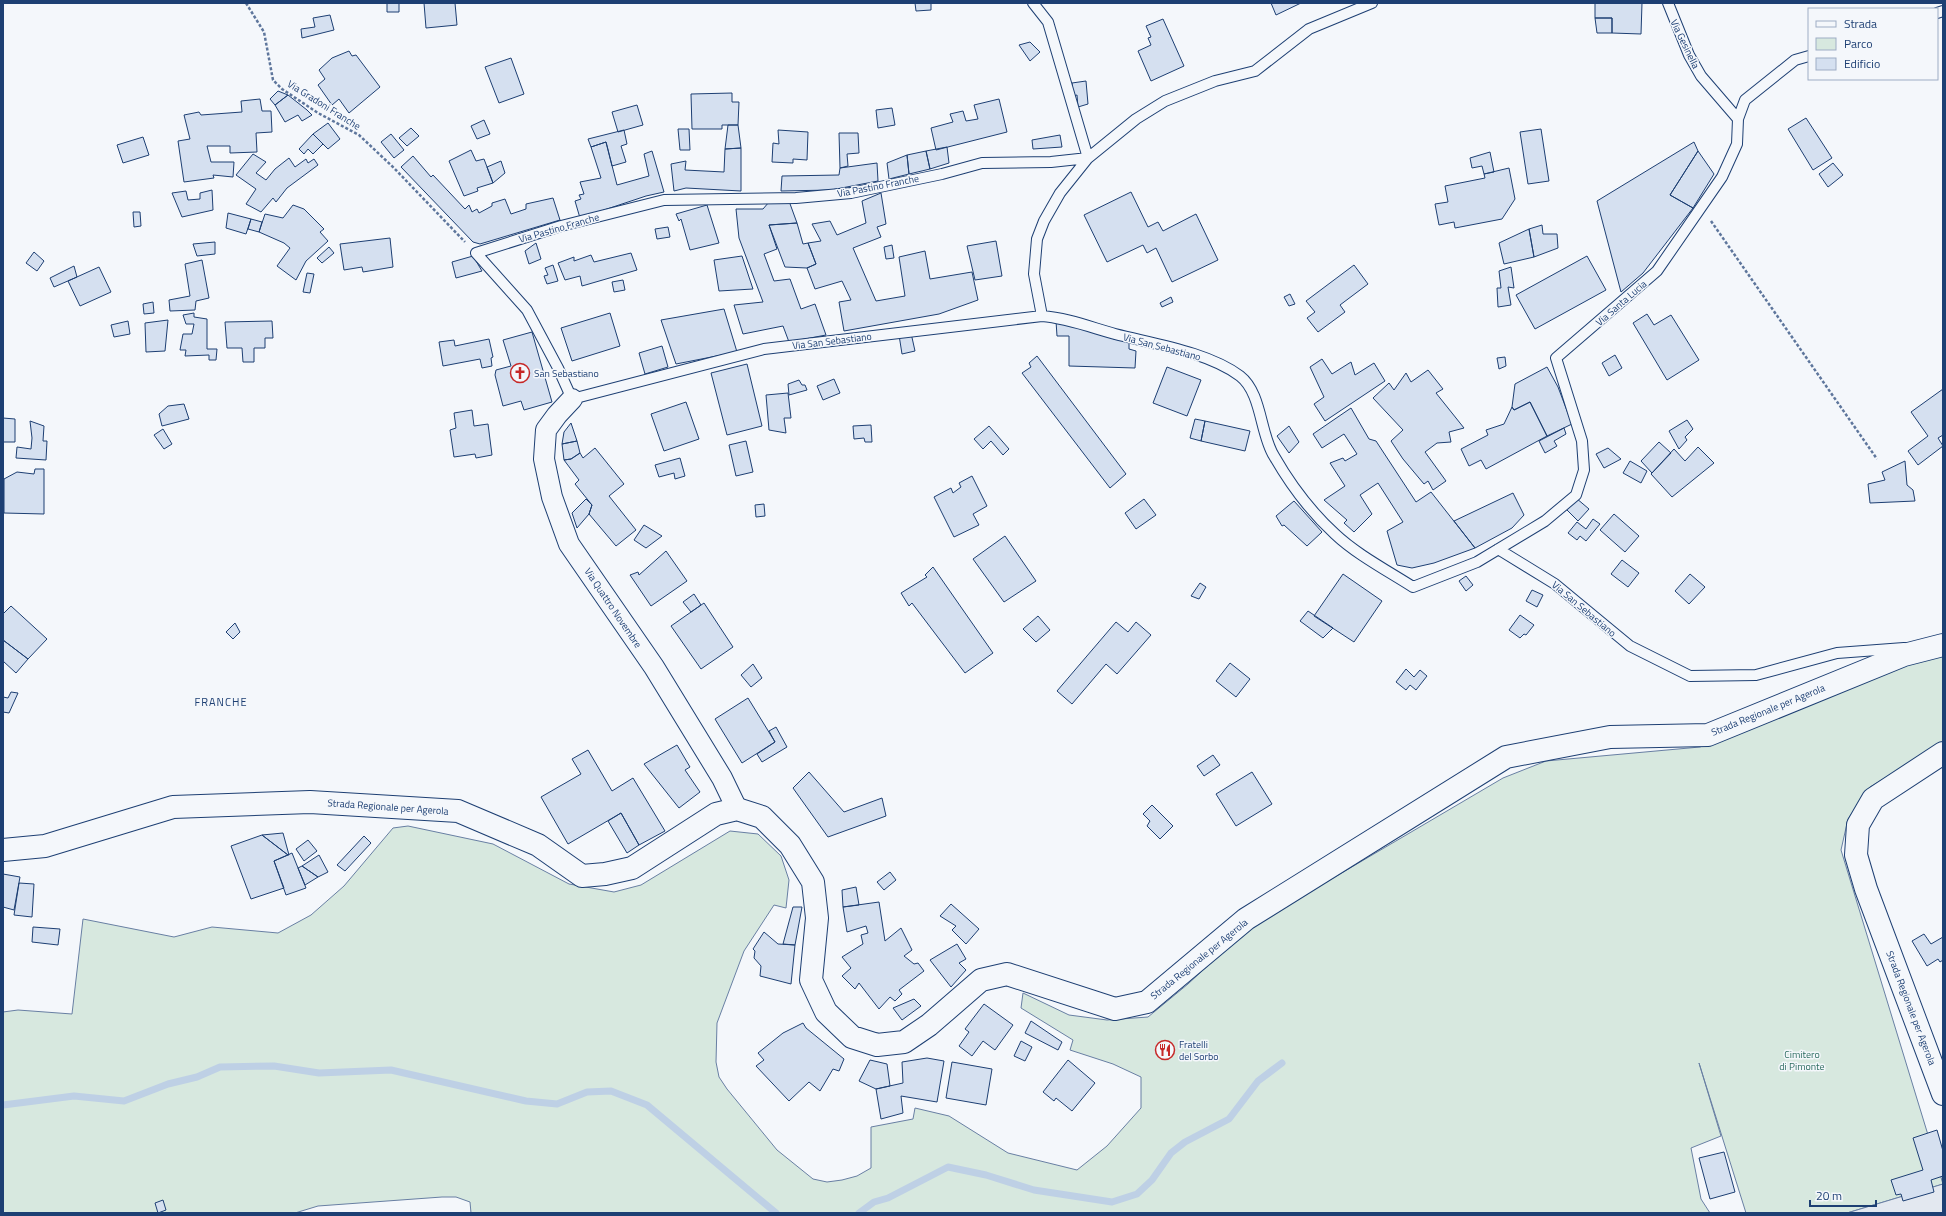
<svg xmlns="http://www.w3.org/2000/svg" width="1946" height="1216" viewBox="0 0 1946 1216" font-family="'Titillium Web',sans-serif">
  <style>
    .green { fill: #d7e8df; stroke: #687fa3 }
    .parking { fill: #e3e8f0; stroke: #687fa3 }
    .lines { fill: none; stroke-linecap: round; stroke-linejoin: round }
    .stream { stroke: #bed0e5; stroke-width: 7 }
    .building { fill: #d5e0f0; stroke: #1d3f73 }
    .service-casing { stroke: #1d3f73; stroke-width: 12 }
    .minor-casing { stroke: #1d3f73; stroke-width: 22 }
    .secondary-casing { stroke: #1d3f73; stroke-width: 24 }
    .path { stroke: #5e769c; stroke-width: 2.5; stroke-dasharray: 3 2; stroke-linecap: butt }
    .service { stroke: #f4f7fb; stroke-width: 10 }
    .minor { stroke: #f4f7fb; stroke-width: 20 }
    .secondary { stroke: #f4f7fb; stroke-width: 22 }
    .labels { text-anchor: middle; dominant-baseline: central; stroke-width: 3; stroke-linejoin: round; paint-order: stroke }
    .street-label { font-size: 10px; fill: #1d3f73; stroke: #f4f7fb }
    .poi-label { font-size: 10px; fill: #1d3f73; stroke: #f4f7fb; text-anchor: start }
    .park-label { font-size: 10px; fill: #2c6c60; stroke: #f4f7fb }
    .neighbourhood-label { font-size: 11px; letter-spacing: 1px; fill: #1d3f73; stroke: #f4f7fb }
  </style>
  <rect width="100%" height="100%" fill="#f4f7fb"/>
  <path class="green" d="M1943,652v91l-73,44 -22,32 -7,31 102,334 -96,29h-101l-47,-150 22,73 -30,12 10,51 9,14h-1239l-1,-11 -14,-5h-14l-124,9 -23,7h-292v-201l15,-2 54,4 11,-95 91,18 38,-10 66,6 33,-18 33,-29 49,-58 15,-2 85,18 76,40 45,8 27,-7 89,-54 28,3 23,22 8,24 -3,28 -12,-3 -30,46 -27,72 -1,39 3,15 8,12 50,61 36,29 14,3 15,-2 15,-4 14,-8v-41l42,-8 2,-11 34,8 59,37 69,17 30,-24 34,-38v-31l-28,-13 -43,-14 3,-10 -52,-32 2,-15 46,22 38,5 41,-3 40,-33 60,-56 255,-150 43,-17 154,-14 40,-14 119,-50z"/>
  <path class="parking" d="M1943,1184v29h-96z"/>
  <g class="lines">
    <path class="stream" d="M3,1105l71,-9 50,5 44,-17 29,-7 23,-10 54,-1 45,7 72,-3 135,31 31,3 30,-12 24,-1 36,14 129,108
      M859,1213l15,-11 14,-4 60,-31 38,8 48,15 78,12 25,-8 15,-14 19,-27 14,-11 44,-23 29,-38 24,-18"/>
  </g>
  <path class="building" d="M387,3h12v9h-12z
    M424,3h31l2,22 -31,3z
    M915,3h16v7l-15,1z
    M1271,3h30l-25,12z
    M1595,3h47l-1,31 -29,-1v-15h-17z
    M330,15l4,15 -32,8 -1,-9 14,-2 -2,-9z
    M1595,18h17v15h-15z
    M1163,19l21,47 -33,15 -13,-30 13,-6 -3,-7 3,-1 -5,-11z
    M1030,42l10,10 -10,9 -11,-16z
    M349,51l3,5 4,-1 24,32 -31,26 -10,-14 -7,6 -14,-20 7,-6 -6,-9 13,-12z
    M511,58l13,36 -25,9 -14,-36z
    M1086,81l2,23 -10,3 -1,-12 -4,1 -1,-13z
    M278,91l10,4 -13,10 -5,-6z
    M732,93v9h7l-1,23h-16v4h-30l-1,-35z
    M288,95l19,15 5,5 -10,6 -4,-6 -13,7 -10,-17z
    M260,99l2,12h9l1,21 -16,1 1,19 -27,1v-7h-23l4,16h23l-1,15 -20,-2 1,3 -30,4 -6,-41 12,-2 -6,-24 15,-3 2,3 41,-3 -1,-11z
    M999,99l8,33 -71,18 -5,-22 22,-6 -3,-8 13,-3 3,10 12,-2 -4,-14z
    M637,105l6,20 -25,7 -6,-20z
    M892,108l3,17 -17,3 -2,-18z
    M1806,118l26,40 -19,12 -25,-41z
    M484,120l6,14 -13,5 -6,-13z
    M328,123l12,16 -12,10 -15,-15z
    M728,125h10l3,23 -16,1z
    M411,128l8,8 -12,10 -8,-8z
    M678,129h11l1,21h-10z
    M1541,129l8,52 -21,3 -8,-52z
    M624,130l3,14 -6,2 5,16 -14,4 -6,-24 -15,5 -3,-8z
    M778,130l30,2 -1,28 -14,-1v4l-21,-1 1,-19 6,1z
    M839,133h19l1,20 -12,1 1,12 -8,2z
    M313,134l10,10 -10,10 -5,-5 -4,5 -5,-5z
    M391,134l13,16 -10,8 -13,-16z
    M1060,135l2,12 -29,2 -1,-9z
    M143,137l6,18 -26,8 -6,-18z
    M606,142l11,43 32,-9 -5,-22 8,-3 12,41 -18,4 -66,22 -5,-17 6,-2 -2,-4 5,-1 -4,-12 21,-4 -10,-31z
    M1694,142l4,9 -28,44 23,13 -50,65 -22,19 -24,-91z
    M947,147l2,16 -19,6 -4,-18z
    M741,148v43l-55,-3 -12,3 -3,-27 15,-3 -1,9 39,2 1,-23z
    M471,150l5,11 8,-2 9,24 -16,5 1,3 -14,5 -15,-35z
    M926,151l4,18 -21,5 -2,-19z
    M1698,151l16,23 -21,34 -23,-13z
    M1490,152l4,20 -10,2 -2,-8 -10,2 -2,-10z
    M253,154l13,8 -10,11 10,7 9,-11 14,-11 6,9 11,-8 2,4 6,-4 4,6 -31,23 -11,14 -3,-4 -12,14 -15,-8 10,-15 -20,-14z
    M907,155l2,19 -20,5 -2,-16z
    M413,156l18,21 2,-2 32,34 4,-4 3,7 5,-3 2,4 13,-7v-3l13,-4 6,15 15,-5v-5l27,-6 7,22 -80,24 -7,-2 -72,-75z
    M501,161l4,12 -12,10 -6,-16z
    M877,163l1,18 -47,9 -50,1 1,-15 57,-1 1,-7z
    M1833,163l10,12 -15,12 -9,-13z
    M1509,168l6,31 -13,20 -47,9 -1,-6 -15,3 -4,-21 13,-2 -3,-16 40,-8 -1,-4z
    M212,190l1,20 -31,7 -10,-24 14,-2 2,9 12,-1v-6z
    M1131,192l17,35 10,-5 5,9 33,-17 22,46 -46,22 -16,-34 -9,5 -4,-8 -36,17 -23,-47z
    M881,193l5,31 -9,3 4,10 -28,11 23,53 29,-5 -6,-39 26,-6 5,28 42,-7 6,28 -39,14 -95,17 -5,-29 12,-2 -9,-19 -27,8 -8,-21 9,-4 -8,-21 13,-2 -9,-17 18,-3 7,14 29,-12 -4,-22z
    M789,201l8,22 -28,2 8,24 -13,5 10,27 16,-2 11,30 14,-5 11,31 -37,7 -6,-16 -40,8 -9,-29 29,-3 -24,-64 -3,-29h27l6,-7z
    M293,205l11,4 20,20 -4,3 8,9 -22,20 -10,19 -19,-14 13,-18 -6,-5 -25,-11 6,-18 18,4z
    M707,205l12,38 -29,7 -9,-31 -2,2 -3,-7z
    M133,212h7l1,14 -7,1z
    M228,213l23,6 -5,15 -20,-6z
    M251,219l11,3 -3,10 -11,-3z
    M797,223l6,21 5,-1 8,21 -9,4 -22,-1 -16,-42z
    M1542,225l1,9h14l1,14 -24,9 -5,-28z
    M668,227l2,10 -13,2 -2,-10z
    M1529,229l5,28 -30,7 -5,-21z
    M390,238l3,29 -30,5 -1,-5 -18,3 -4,-26z
    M996,241l6,35 -27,4 -8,-34z
    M215,242v12l-18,2 -4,-12z
    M536,243l5,16 -12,5 -4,-13z
    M892,245l2,13 -8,1 -2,-12z
    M329,247l5,6 -12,10 -5,-5z
    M34,252l10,9 -7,10 -11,-8z
    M631,253l6,17 -55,16 -2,-10 -15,4 -7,-17 16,-6v4l17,-6 3,7z
    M473,256l9,15 -26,7 -4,-16z
    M742,256l11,33 -34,2 -5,-31z
    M1587,256l19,34 -71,39 -19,-34z
    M202,260l7,38 -13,3 -1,9 -25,1 -1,-11 21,-4 -5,-32z
    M553,265l5,16 -11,3 -3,-8 4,-1 -3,-7z
    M1354,265l14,19 -28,21 5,7 -27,20 -11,-14 8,-6 -9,-11z
    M74,266l3,11 -23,10 -4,-9z
    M99,267l12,25 -31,14 -12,-25z
    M1511,267l3,21 -6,-1 3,18 -13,2 -1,-19h4l-2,-17z
    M307,273l7,1 -4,19 -7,-1z
    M623,280l2,10 -11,2 -2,-10z
    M1290,294l5,10 -6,2 -5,-9z
    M1171,297l2,5 -11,5 -2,-4z
    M153,302l1,11 -10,1 -1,-10z
    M724,309l13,43 -61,12 -15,-44z
    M194,313v4l13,2v30h10l-1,11h-7v-5l-24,1 1,-6h-6l3,-16h9l2,-10h-8l-3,-9z
    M610,313l10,33 -48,15 -11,-33z
    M1647,314l7,11 17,-10 28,45 -32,20 -34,-57z
    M168,320l-3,31 -19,1 -1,-29z
    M128,321l2,13 -16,3 -3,-12z
    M272,321l1,17h-8v10h-11v14h-11l-1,-14h-15l-2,-26z
    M1056,321l12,1 46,17 15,1v9l7,2 -1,17 -66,-2v-30h-12z
    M532,332l20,70 -28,8 -3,-9 -18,5 -8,-31 1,-5 15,-4 -8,-26z
    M911,333l4,18 -13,3 -3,-19z
    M489,339l4,18 -2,1 1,8 -10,2 -2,-9 -37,7 -4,-24 15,-2 1,6z
    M662,346l6,21 -23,7 -6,-21z
    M1615,355l7,13 -13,8 -7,-13z
    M1037,356l89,118 -16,14 -88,-115 9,-6 -2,-4z
    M1505,357l1,9 -7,3 -2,-11z
    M1322,359l10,15 19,-12 4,13 19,-12 11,18 -60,40 -11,-17 10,-7 -14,-30z
    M747,364l15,62 -35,9 -16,-62z
    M1167,367l34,13 -14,36 -34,-13z
    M1547,367l11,20 14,37 -25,12 -17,-34 -16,8 -2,-3 3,-23z
    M1428,370l15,19 -7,4 28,35 -15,4 2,10 -14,1 -12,9 21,29 -13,9 -5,-9 -4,3 -21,-25 -12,-18 12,-11 -30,-32 16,-15 5,7 12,-17 5,9z
    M834,379l6,14 -17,7 -6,-14z
    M799,380l3,5h3l2,5 -18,5 -1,-11z
    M1943,389v46l-5,3 5,8 -25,19 -10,-14 20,-15 -17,-24z
    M788,393l3,25h-7l2,15 -17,-3 -3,-35z
    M686,402l13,37 -35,12 -13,-37z
    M1530,402l17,34 -61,33 -5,-9 -12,6 -8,-17 27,-14 -2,-5 18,-6 8,-17 2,3z
    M184,404l5,15 -27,7 -3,-12 9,-8z
    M1351,408l18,31 7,2 40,61 15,-10 44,56 -41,15 -22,5 -15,-3 -10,-34 16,-9 -25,-39 -18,12 12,19 -18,18 -10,-9 3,-3 -23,-20 21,-14 -15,-23 13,-5 2,3 12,-7 -13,-20 -22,14 -9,-14z
    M472,410l2,16 14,-2 4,31 -16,3 -1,-4 -21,3 -4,-27 6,-2 -2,-15z
    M3,418l12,1v23h-12z
    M1195,419l10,2 -4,20 -11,-3z
    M1687,420l6,9 -8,8 2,3 -8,9 -10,-18z
    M30,421l14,5 -1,15h4l-1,19 -30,-2 1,-11 14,2 1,-11z
    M1205,421l45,10 -5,20 -44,-10z
    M571,423l6,18 -15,3 2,-12z
    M871,425l1,17h-7l-1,-4 -10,1 -1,-13z
    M989,426l20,23 -6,6 -12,-14 -8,8 -9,-10z
    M1289,426l10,16 -10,11 -12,-17z
    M1564,428l2,6 -12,7 3,5 -12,7 -6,-12z
    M163,429l9,15 -8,5 -10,-14z
    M577,441l3,12 -9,6 -7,1 -2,-16z
    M746,441l7,31 -17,4 -7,-31z
    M1659,442l12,11 -19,20 -11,-12z
    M1698,447l16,16 -42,34 -21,-23 23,-25 11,12z
    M595,448l29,36 -15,12 27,34 -20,16 -27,-32 3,-9 -17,-21 4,-4 -15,-20 7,-1 9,-6 3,5z
    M1608,448l13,11 -17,9 -8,-14z
    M680,458l5,18 -10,3 -1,-6 -15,4 -4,-12z
    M1630,461l17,10 -6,12 -18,-10z
    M1905,461l2,24 6,5 2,11 -45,2 -2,-19 17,-4 -3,-8z
    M35,469h9v45l-40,-1v-34l13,-7 17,2z
    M972,476l15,30 -14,8 6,11 -25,12 -20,-40 17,-9 2,5 8,-6 -2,-4z
    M1513,493l11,22 -12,13 -37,20 -21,-27z
    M1576,498l13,11 -11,12 -12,-12z
    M586,499l6,6 -3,9 -12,14 -5,-15z
    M1144,499l12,16 -20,14 -11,-16z
    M1294,501l28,31 -15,14 -23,-21 -2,1 -6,-10z
    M764,504l1,12 -9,1 -1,-12z
    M1614,514l25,22 -14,16 -25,-22z
    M1593,519l7,5 -14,17 -6,-5 -3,4 -9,-7 9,-11 9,7z
    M644,525l18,11 -16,12 -12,-8z
    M1005,536l31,45 -32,21 -31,-43z
    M666,551l21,30 -36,25 -21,-31 8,-3 1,3z
    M1622,560l17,13 -11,14 -17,-13z
    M933,567l60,86 -28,20 -53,-70 -3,3 -8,-13 26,-16 -2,-2z
    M1343,574l39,27 -28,41 -40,-26z
    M1690,574l15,13 -16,17 -14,-13z
    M1466,576l7,9 -7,6 -7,-10z
    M1200,583l6,4 -7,12 -8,-3z
    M1532,590l11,5 -6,12 -11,-6z
    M694,594l7,11 -10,7 -8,-10z
    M704,603l29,44 -32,22 -30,-43z
    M11,606l36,33 -19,20 -25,-19v-26z
    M1308,611l25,17 -10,10 -23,-17z
    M1520,615l14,10 -8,10 -2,-1 -4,4 -11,-8z
    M1038,616l12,14 -14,12 -13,-13z
    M1116,622l12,10 8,-10 15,13 -34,39 -11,-10 -34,40 -15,-13z
    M235,623l5,9 -7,7 -7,-7z
    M3,640l25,19 -12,14 -13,-12z
    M1230,663l20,16 -14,18 -20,-16z
    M753,664l9,14 -11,9 -10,-12z
    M1406,669l8,8 6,-7 7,6 -11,14 -6,-5 -4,5 -10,-8z
    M11,692l7,1 -9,20 -6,-1v-15l5,1z
    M748,698l27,44 -33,21 -27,-44z
    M776,727l11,20 -25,15 -5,-8 18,-12 -6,-11z
    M677,745l13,22 -5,3 15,22 -21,16 -35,-44z
    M588,750l24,41 21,-13 32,53 -26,14 -18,-32 -53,31 -27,-47 40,-23 -9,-15z
    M1213,755l7,10 -16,11 -7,-10z
    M809,772l35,40 38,-14 4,18 -58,21 -35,-49z
    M1252,772l20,32 -36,22 -20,-32z
    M1152,805l21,21 -13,13 -13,-13 3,-5 -7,-7z
    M621,813l18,32 -12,8 -19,-32z
    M283,833l6,22h-1l-26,-20z
    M262,835l26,20 -14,6 10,27 -33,11 -20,-53z
    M364,836l7,7 -26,28 -8,-6z
    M308,840l9,11 -13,10 -8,-12z
    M292,853l14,35 -20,7 -12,-34z
    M319,855l9,17 -10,5 -16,-11z
    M302,866l16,11 -13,8 -7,-17z
    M890,872l6,8 -12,10 -7,-8z
    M3,874l17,3 -6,33 -11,-3z
    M19,883l15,1 -2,33 -18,-2z
    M856,887l3,18 -16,2 -1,-17z
    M879,902l6,39 16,-13 11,22 -8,6 10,8 4,-1 6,8 -25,19 3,4 -7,7 -5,-4 -11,12 -20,-26 -4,6 -13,-13 9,-8 -9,-11 21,-13 -2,-9 7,-2 -2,-7 -19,6 -4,-25z
    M951,904l28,25 -13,15 -14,-14 4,-4 -16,-10z
    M793,907h9l-7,38 -12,-1z
    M33,927l27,2 -2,16 -26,-3z
    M764,932l14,12 17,1 -4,39 -31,-8 1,-10 -7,-8 1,-7 -2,-2z
    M1924,934l7,10 12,-7v23l-3,2 -2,-3 -11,7 -15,-25z
    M957,944l9,15 -7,4 7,7 -15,17 -21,-27z
    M914,999l7,7 -19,14 -9,-12z
    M984,1004l29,21 -18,25 -12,-9 -11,15 -13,-10 10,-14 -4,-3z
    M1031,1021l31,21 -4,8 -33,-17z
    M803,1023l3,5 38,31 -5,12 -6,-2 -13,22 -11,-9 -20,19 -33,-35 8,-6 -6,-7 25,-20z
    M1021,1041l11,6 -7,14 -11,-5z
    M927,1058l17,3 -7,41 -36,-6 2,17 -22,6 -5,-30 27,-6 -1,-21z
    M870,1060l17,4 3,22 -14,3 -17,-8z
    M1068,1060l27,23 -23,28 -16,-13 -2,3 -11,-9z
    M952,1062l40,7 -6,36 -40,-7z
    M1937,1130l6,21v25l-12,4 3,12 -31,9 -2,-7 -5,1 -5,-15 32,-10 -10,-32z
    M1724,1152l11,40 -25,7 -11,-41z
    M163,1200l3,10 -8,3 -3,-10z"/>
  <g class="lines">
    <g class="service-casing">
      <path id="service" d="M1033,3l15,19 40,136
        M1668,3l21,52 12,21 37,43
        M1937,13l6,-2
        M1088,158l-37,4 -69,1 -40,11 -91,19 -55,5 -132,2 -103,26 -85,27 51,57 31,58 14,31 192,-50 278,-33c25,2 48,11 73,18 39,10 93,18 125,42 22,17 20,58 34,80 16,28 37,56 61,78 21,20 53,37 78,53l64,-25 68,-41 31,-26 8,-25 -2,-29 -26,-83 101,-87 65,-94 15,-33 1,-25 7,-19 50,-40 14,-4
        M1042,316l-8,-42 3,-35 7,-18 16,-28 28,-35 48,-39 29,-18 50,-20 40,-10 54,-42 63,-26
        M1498,549l57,35 75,62 60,30 66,-1 81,-22 67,-5"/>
    </g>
    <g class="minor-casing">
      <path id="minor" d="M572,399l-15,16 -11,15 -2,29 8,38 17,47 85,123 68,111 15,31"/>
    </g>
    <g class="secondary-casing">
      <path id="secondary" d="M1943,753l-70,46 -15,26 -2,30 10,34 77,205
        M3,850l42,-4 128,-39 137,-5 148,9 80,34 44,31 23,-2 27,-6 84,-54 21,-5 25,8 28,28 23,37 4,36 -6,62 15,32 26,25 25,8 27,-3 25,-17 52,-45 26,-6 108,35 32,-7 99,-83 260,-162 104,-20 98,-2 196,-80 39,-10"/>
    </g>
    <path class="path" d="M246,3l18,29 9,48 9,9 36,24 41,22 35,33 71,74
      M1711,221l166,238"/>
    <use href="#service" class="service"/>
    <use href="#minor" class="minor"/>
    <use href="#secondary" class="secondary"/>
  </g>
  <defs>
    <g id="church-ring" transform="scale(1)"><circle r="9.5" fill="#f4f7fb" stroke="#c62828" stroke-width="1.5"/><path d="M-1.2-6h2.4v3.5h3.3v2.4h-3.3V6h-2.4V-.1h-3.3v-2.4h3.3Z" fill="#c62828"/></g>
    <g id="restaurant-ring" transform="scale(1)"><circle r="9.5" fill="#f4f7fb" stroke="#c62828" stroke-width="1.5"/><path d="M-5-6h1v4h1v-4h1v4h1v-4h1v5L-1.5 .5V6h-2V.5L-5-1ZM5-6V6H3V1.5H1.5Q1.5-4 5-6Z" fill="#c62828"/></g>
  </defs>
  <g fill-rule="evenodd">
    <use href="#church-ring" x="520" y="373"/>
    <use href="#restaurant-ring" x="1165" y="1050"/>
  </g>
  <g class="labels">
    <g class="street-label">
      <text transform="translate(1685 44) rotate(64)">Via Gesinella</text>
      <text transform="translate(324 105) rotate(32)">Via Gradoni Franche</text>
      <text transform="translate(878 186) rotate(-11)">Via Pastino Franche</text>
      <text transform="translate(559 228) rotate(-16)">Via Pastino Franche</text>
      <text transform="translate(1621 303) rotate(-41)">Via Santa Lucia</text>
      <text transform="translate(832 341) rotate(-7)">Via San Sebastiano</text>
      <text transform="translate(1162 347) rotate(15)">Via San Sebastiano</text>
      <text transform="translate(613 608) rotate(56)">Via Quattro Novembre</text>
      <text transform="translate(1584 609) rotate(40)">Via San Sebastiano</text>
      <text transform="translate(1768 710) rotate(-22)">Strada Regionale per Agerola</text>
      <text transform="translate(388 807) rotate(4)">Strada Regionale per Agerola</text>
      <text transform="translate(1199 959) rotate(-39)">Strada Regionale per Agerola</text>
      <text transform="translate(1911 1008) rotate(69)">Strada Regionale per Agerola</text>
    </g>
    <g class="poi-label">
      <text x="534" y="373">San Sebastiano</text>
      <text x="1179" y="1044">Fratelli<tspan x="1179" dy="12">del Sorbo</tspan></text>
    </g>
    <g class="park-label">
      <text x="1802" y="1054">Cimitero<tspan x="1802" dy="12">di Pimonte</tspan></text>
    </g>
    <g class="neighbourhood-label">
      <text x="221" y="702">FRANCHE</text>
    </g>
  </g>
  <rect width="1946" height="1216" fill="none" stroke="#1d3f73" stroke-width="8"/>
  <rect x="1808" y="8" width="130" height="72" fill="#f4f7fb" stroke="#9eadc5"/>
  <rect x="1816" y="21" width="20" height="6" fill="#f4f7fb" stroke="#9eadc5"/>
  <text x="1844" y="28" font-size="12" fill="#1d3f73">Strada</text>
  <rect x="1816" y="38" width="20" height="12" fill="#d7e8df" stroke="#9eadc5"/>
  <text x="1844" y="48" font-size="12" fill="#1d3f73">Parco</text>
  <rect x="1816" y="58" width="20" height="12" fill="#d5e0f0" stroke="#9eadc5"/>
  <text x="1844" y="68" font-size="12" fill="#1d3f73">Edificio</text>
  <path d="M1810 1200v6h66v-6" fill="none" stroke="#1d3f73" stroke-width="2"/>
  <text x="1816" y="1200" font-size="12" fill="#1d3f73" stroke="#f4f7fb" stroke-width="3" paint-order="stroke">20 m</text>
</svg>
